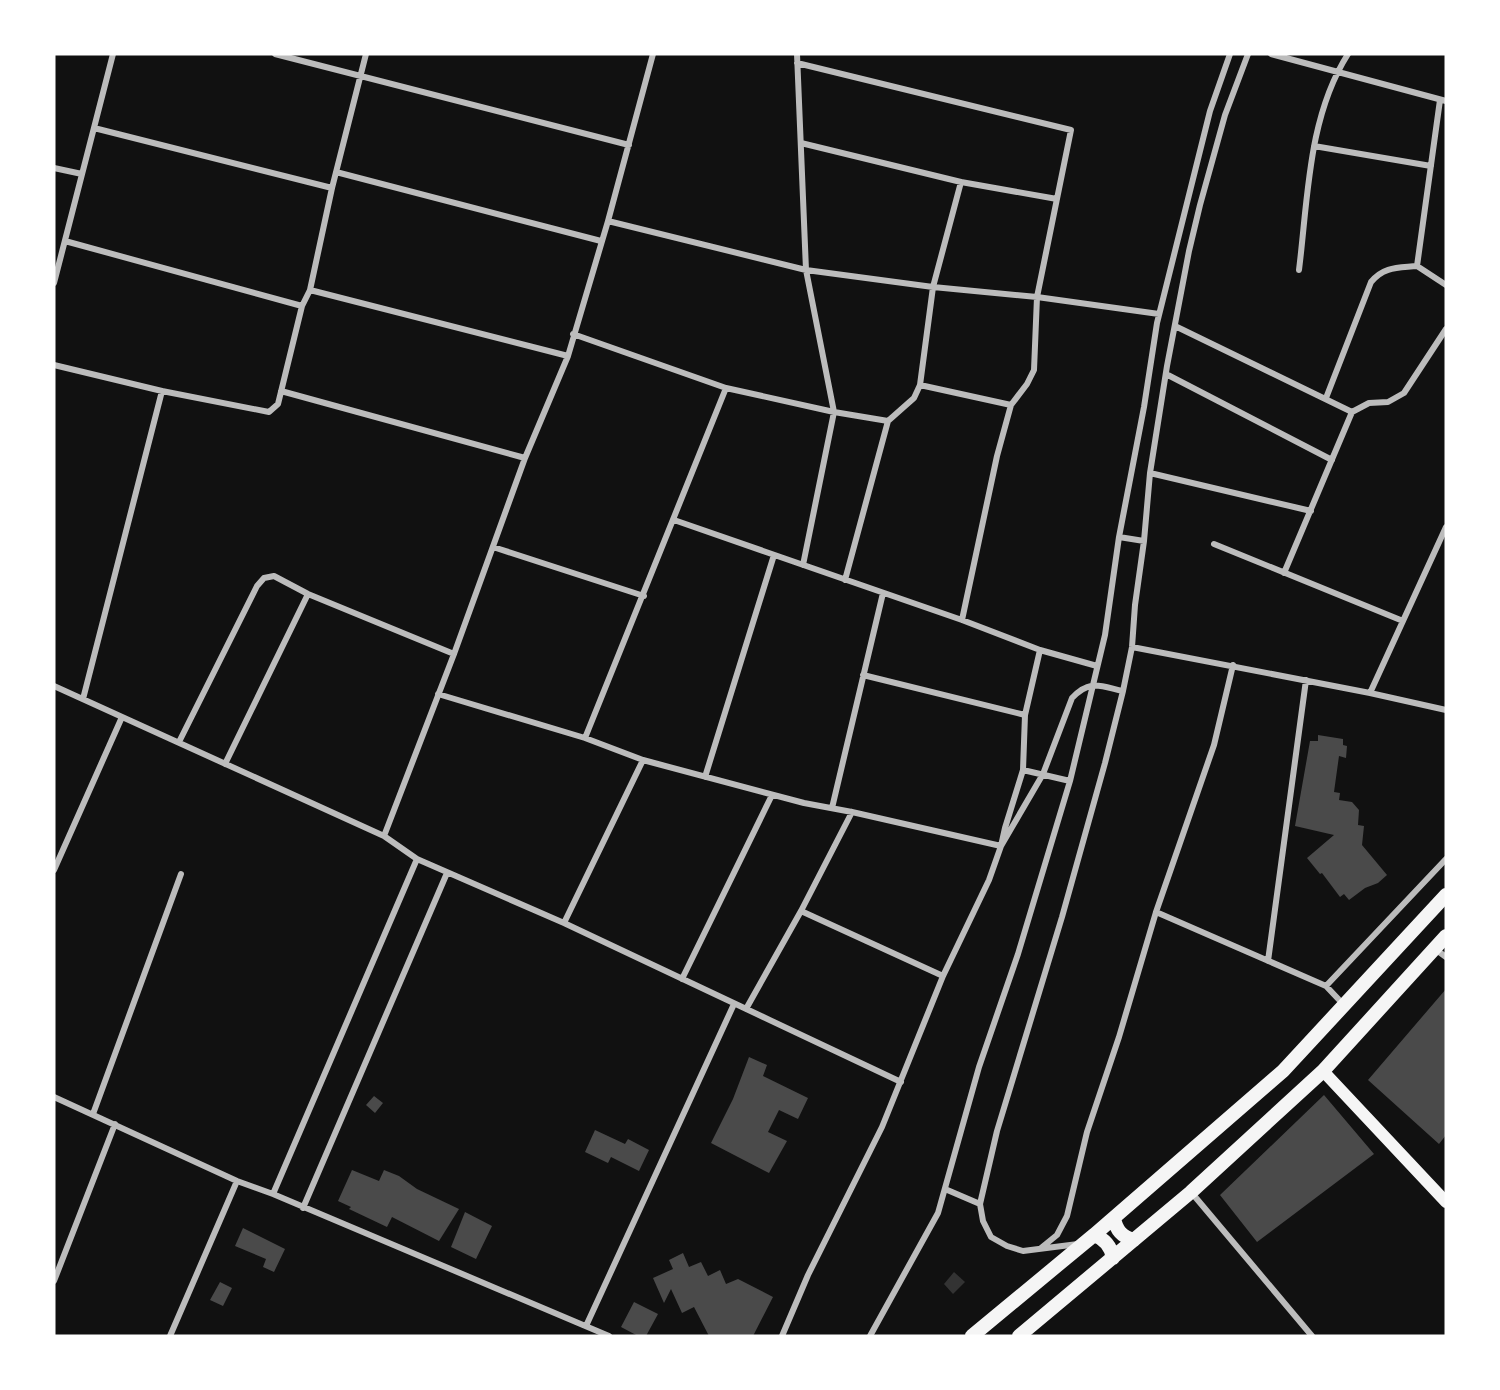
<svg xmlns="http://www.w3.org/2000/svg" width="1500" height="1390" viewBox="0 0 1500 1390" font-family="'Fira Sans Condensed',sans-serif">
  <style>
    .water { fill: #333 }
    .building { fill: #4a4a4a }
    .lines { fill: none; stroke-linecap: round; stroke-linejoin: round }
    .minor { stroke: #bcbcbc; stroke-width: 6 }
    .secondary { stroke: #f5f5f5; stroke-width: 12 }
    .trunk { stroke: #f5f5f5; stroke-width: 14 }
  </style>
  <rect width="100%" height="100%" fill="#111"/>
  <path class="water" d="M954,1272l11,10 -12,12 -9,-10z"/>
  <path class="building" d="M1318,735l25,4v6l4,1 -1,12 -7,-2 -5,36 6,1 -1,7 13,2 7,8 -1,15 6,1 -2,19 25,30 -9,8 -13,5 -16,12 -5,-6 -4,3 -18,-24 -2,1 -13,-16 27,-23 -39,-9 15,-85h8z
    M1446,989v146l-7,9 -71,-64z
    M749,1057l18,8 -4,11 45,22 -10,21 -19,-9 -11,22 19,9 -18,32 -58,-30 22,-44z
    M1324,1095l50,59 -117,88 -37,-47z
    M374,1096l9,7 -8,10 -9,-8z
    M595,1130l30,14 3,-5 21,11 -10,21 -28,-14 -3,6 -23,-11z
    M352,1170l27,11 5,-11 15,6 18,13 42,20 -20,32 -47,-24 -5,10 -38,-18 2,-2 -13,-6z
    M465,1212l27,14 -16,33 -25,-12z
    M243,1228l42,21 -11,23 -11,-5 3,-8 -31,-13z
    M683,1253l6,14 12,-5 7,14 12,-6 6,14 12,-5 35,18 -20,39h-44l-15,-29 -12,6 -11,-24 -7,14 -11,-25 20,-9 -4,-9z
    M220,1282l12,6 -9,18 -13,-6z
    M634,1302l24,12 -12,22h-8l-17,-9z"/>
  <g class="lines">
    <path class="minor" d="M275,54l354,91
      M797,54l9,216 28,142 -31,153
      M1271,54l175,47
      M797,63l274,67 -34,167 -3,73 -7,14 -16,21 -14,51 -35,164
      M94,128l238,60
      M801,143l160,39 96,17
      M1314,146l117,20
      M54,168l28,6
      M336,172l265,69
      M608,221l198,49 127,17 104,10 122,17
      M65,241l237,65
      M1417,266l23,-166
      M1299,270c9,-72 9,-153 49,-216
      M54,283l59,-229
      M310,290l258,66
      M1175,326l177,86 17,-9 19,-1 16,-9 42,-64
      M573,334l153,54 108,24 54,9
      M54,365l108,26 107,21 9,-8 24,-98 8,-16 22,-102 34,-134
      M1166,374l166,86
      M920,385l91,20
      M281,391l244,67
      M1326,398l45,-116c13,-16 28,-14 46,-16l29,19
      M1150,473l161,38
      M674,520l288,100 78,30 57,16
      M1119,537l25,4
      M1214,544l189,77
      M493,547l151,49
      M1284,573l68,-161
      M845,580l43,-159 26,-23 6,-13 13,-98 28,-105
      M1132,647l238,46 76,17
      M54,686l330,150 33,23 147,64 337,159
      M1370,693l76,-166
      M438,694l147,44 58,22 161,43 48,9 149,34 42,-72 29,-76c18,-19 28,-12 51,-7
      M83,699l79,-308
      M1025,715l15,-65
      M585,738l141,-350
      M179,742l78,-156 7,-8 10,-2 34,18 146,60
      M225,764l83,-170
      M1023,770l47,11
      M705,777l69,-222
      M832,808l51,-215
      M384,836l70,-182 71,-196 43,-102 40,-135 45,-167
      M54,870l68,-153
      M801,911l142,65
      M1156,912l170,74 17,18
      M564,923l79,-163
      M1435,949l11,8
      M1268,961l38,-281
      M682,979l90,-184
      M1326,986l120,-127
      M746,1009l55,-98 51,-99
      M54,1097l183,84 36,13 336,142
      M93,1114l88,-240
      M945,1189l35,15
      M1191,1192l121,144
      M273,1194l144,-335
      M303,1208l144,-335
      M1078,1244l-55,7 -16,-5 -16,-9 -8,-16 -3,-17 17,-73 65,-214 43,-154 18,-72 9,-44 3,-42 9,-64 6,-68 17,-107 22,-115 11,-46 25,-90 23,-61
      M1041,1248l16,-13 10,-19 20,-84 32,-95 37,-125 58,-167 19,-80
      M54,1281l61,-157
      M586,1326l148,-322
      M170,1336l67,-155
      M782,1336l26,-61 74,-148 61,-151 46,-96 12,-34 4,-18 18,-58 2,-55 -162,-40
      M870,1336l68,-123 41,-146 39,-113 52,-173 35,-146 14,-98 25,-130 13,-84 53,-212 20,-57"/>
    <path class="secondary" d="M1323,1071l123,131"/>
    <path class="trunk" d="M1114,1218c2,12 8,19 20,22
      M1094,1235c11,4 17,11 19,23
      M972,1336l122,-101 189,-164 163,-176
      M1019,1336l172,-144 132,-121 123,-135"/>
  </g>
  <rect width="1500" height="1390" fill="none" stroke="#ffffff" stroke-width="111"/>
</svg>
